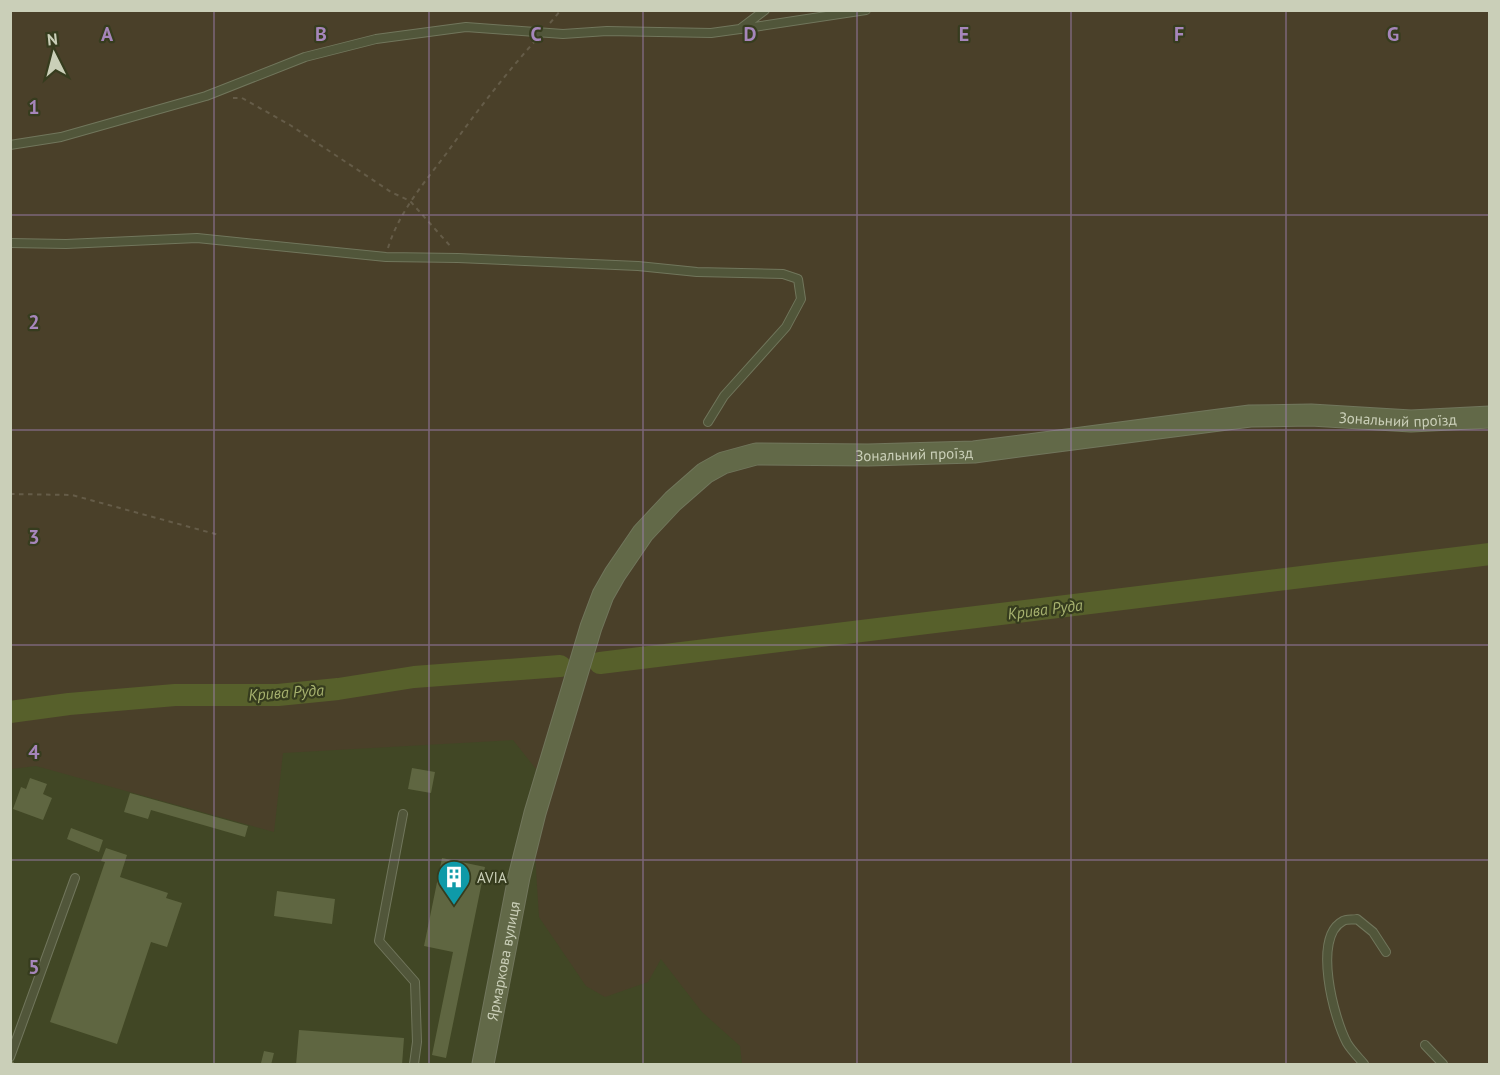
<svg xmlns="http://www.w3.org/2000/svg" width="1500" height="1075" viewBox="0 0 1500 1075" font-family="'PT Sans',sans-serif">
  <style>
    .green { fill: #4a4029 }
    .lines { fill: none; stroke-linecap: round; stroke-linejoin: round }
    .river { stroke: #57602b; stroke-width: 22 }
    .building { fill: #5f6641 }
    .lane-casing { stroke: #71765c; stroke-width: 10 }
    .secondary-casing { stroke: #71765c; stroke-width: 23 }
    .path { stroke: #655c48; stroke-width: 2; stroke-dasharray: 4.5 4.5; stroke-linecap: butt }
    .lane { stroke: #51563a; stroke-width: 8 }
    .secondary { stroke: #626948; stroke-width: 21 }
    .rail-casing { stroke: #777d5c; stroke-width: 6 }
    .rail { stroke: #363c1e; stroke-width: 4; stroke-dasharray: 11; stroke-linecap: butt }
    .grid { fill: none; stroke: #a686bb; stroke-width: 1.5; stroke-opacity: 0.55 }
    .labels { text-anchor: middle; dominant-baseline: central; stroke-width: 4.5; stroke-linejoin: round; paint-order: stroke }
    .street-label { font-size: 15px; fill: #cacfb8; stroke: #363c1e }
    .poi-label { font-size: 15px; fill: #cacfb8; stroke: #363c1e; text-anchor: start }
    .water-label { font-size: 16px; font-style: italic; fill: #a6b16e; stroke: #363c1e }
    .grid-label { font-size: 20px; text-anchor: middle; font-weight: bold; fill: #a686bb; stroke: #363c1e; stroke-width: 4.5; stroke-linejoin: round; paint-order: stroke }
  </style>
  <rect width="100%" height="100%" fill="#414725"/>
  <path class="green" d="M10,11h1479v1053h-747l-2,-18 -38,-34 -41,-53 -13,23 -43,15 -19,-11 -47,-69 -4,-63 16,-66 -38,-48 -230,13 -9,79 -238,-66 -25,3z"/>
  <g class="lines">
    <path class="river" d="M600,663l890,-109
      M10,712l59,-8 106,-9h103l60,-6 76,-12 146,-11"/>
  </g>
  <path class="building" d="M412,768l23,4 -4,21 -23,-4z
    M30,778l17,6 -4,10 9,4 -9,22 -30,-11 8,-22 5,2z
    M130,793l118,33 -3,11 -94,-27 -3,9 -24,-7z
    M71,828l32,12 -4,12 -32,-13z
    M106,848l21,7 -7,22 48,16 -2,5 16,5 -15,44 -16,-5 -34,102 -67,-22 55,-160 -4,-1z
    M442,858l43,9 -39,191 -14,-3 21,-103 -29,-6z
    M277,891l58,8 -3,25 -58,-8z
    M299,1030l105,8 -2,27h-106z
    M264,1051l10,2 -3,12 -10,-2z"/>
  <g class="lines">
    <g class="lane-casing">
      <path id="lane" d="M741,29l125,-19
        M10,145l51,-8 145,-41 99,-39 71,-18 90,-12 97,7 44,-3 104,2 29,-4 25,-19
        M10,243l56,1 131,-6 189,19 72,1 180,8 59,6 86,2 15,5 3,20 -15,28 -62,69 -16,26
        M403,814l-24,127 36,41 2,60 -3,22
        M1425,1045l18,19
        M10,1057l65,-179
        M1364,1064c-5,-6 -13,-14 -17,-21 -13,-24 -35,-106 -4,-122 3,-2 10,-1 14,-2l16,13 13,20"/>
    </g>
    <g class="secondary-casing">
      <g id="secondary">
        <path id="s1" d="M483,1064l36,-187 16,-64 56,-186 12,-32 12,-21 28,-41 30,-32 32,-28 18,-10 33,-9 112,1 106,-3 276,-36 61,-1 100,6 79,-4"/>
      </g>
    </g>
    <path class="path" d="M550,23l11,-13
      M233,98h9l48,27 101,67 19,9 42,47
      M388,248c11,-36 36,-65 58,-94 28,-39 57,-77 89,-113
      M10,494l62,1 147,40"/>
    <use href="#lane" class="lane"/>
    <use href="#secondary" class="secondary"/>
    <g class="rail-casing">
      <path id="rail" d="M10,1064h1"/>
    </g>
    <use href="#rail" class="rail"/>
  </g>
  <path class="grid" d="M214,10v1054M429,10v1054M643,10v1054M857,10v1054M1071,10v1054M1286,10v1054M10,215h1480M10,430h1480M10,645h1480M10,860h1480"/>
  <defs>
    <g id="building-pin" transform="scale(1.725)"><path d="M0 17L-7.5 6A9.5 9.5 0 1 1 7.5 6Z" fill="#0f9aa8" stroke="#363c1e"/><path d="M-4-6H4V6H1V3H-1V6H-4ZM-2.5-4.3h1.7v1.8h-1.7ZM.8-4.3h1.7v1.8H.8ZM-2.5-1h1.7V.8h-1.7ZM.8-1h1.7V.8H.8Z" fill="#fff"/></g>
  </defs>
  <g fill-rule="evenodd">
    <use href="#building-pin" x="454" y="877"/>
  </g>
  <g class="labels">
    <g class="street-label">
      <text stroke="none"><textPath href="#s1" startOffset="1344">Зональний проїзд</textPath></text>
      <text stroke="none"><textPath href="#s1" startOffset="858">Зональний проїзд</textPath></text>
      <text stroke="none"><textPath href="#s1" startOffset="105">Ярмаркова вулиця</textPath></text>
    </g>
    <g class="poi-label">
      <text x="477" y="877">AVIA</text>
    </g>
    <g class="water-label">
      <text transform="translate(1045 609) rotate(-7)">Крива Руда</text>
      <text transform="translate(286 692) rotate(-4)">Крива Руда</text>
    </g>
  </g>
  <g class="grid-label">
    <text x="107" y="41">A</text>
    <text x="321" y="41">B</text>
    <text x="536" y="41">C</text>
    <text x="750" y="41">D</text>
    <text x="964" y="41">E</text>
    <text x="1179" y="41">F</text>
    <text x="1393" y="41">G</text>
    <text x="34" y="114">1</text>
    <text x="34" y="329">2</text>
    <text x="34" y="544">3</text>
    <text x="34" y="759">4</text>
    <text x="34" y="974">5</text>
  </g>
  <rect width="1500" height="1075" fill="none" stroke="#cacfb8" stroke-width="24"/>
  <g transform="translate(54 54) rotate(354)" stroke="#363c1e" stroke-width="4.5" paint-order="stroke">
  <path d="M0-4.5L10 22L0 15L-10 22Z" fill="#cacfb8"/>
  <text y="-9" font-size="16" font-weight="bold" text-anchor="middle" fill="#cacfb8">N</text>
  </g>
</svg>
